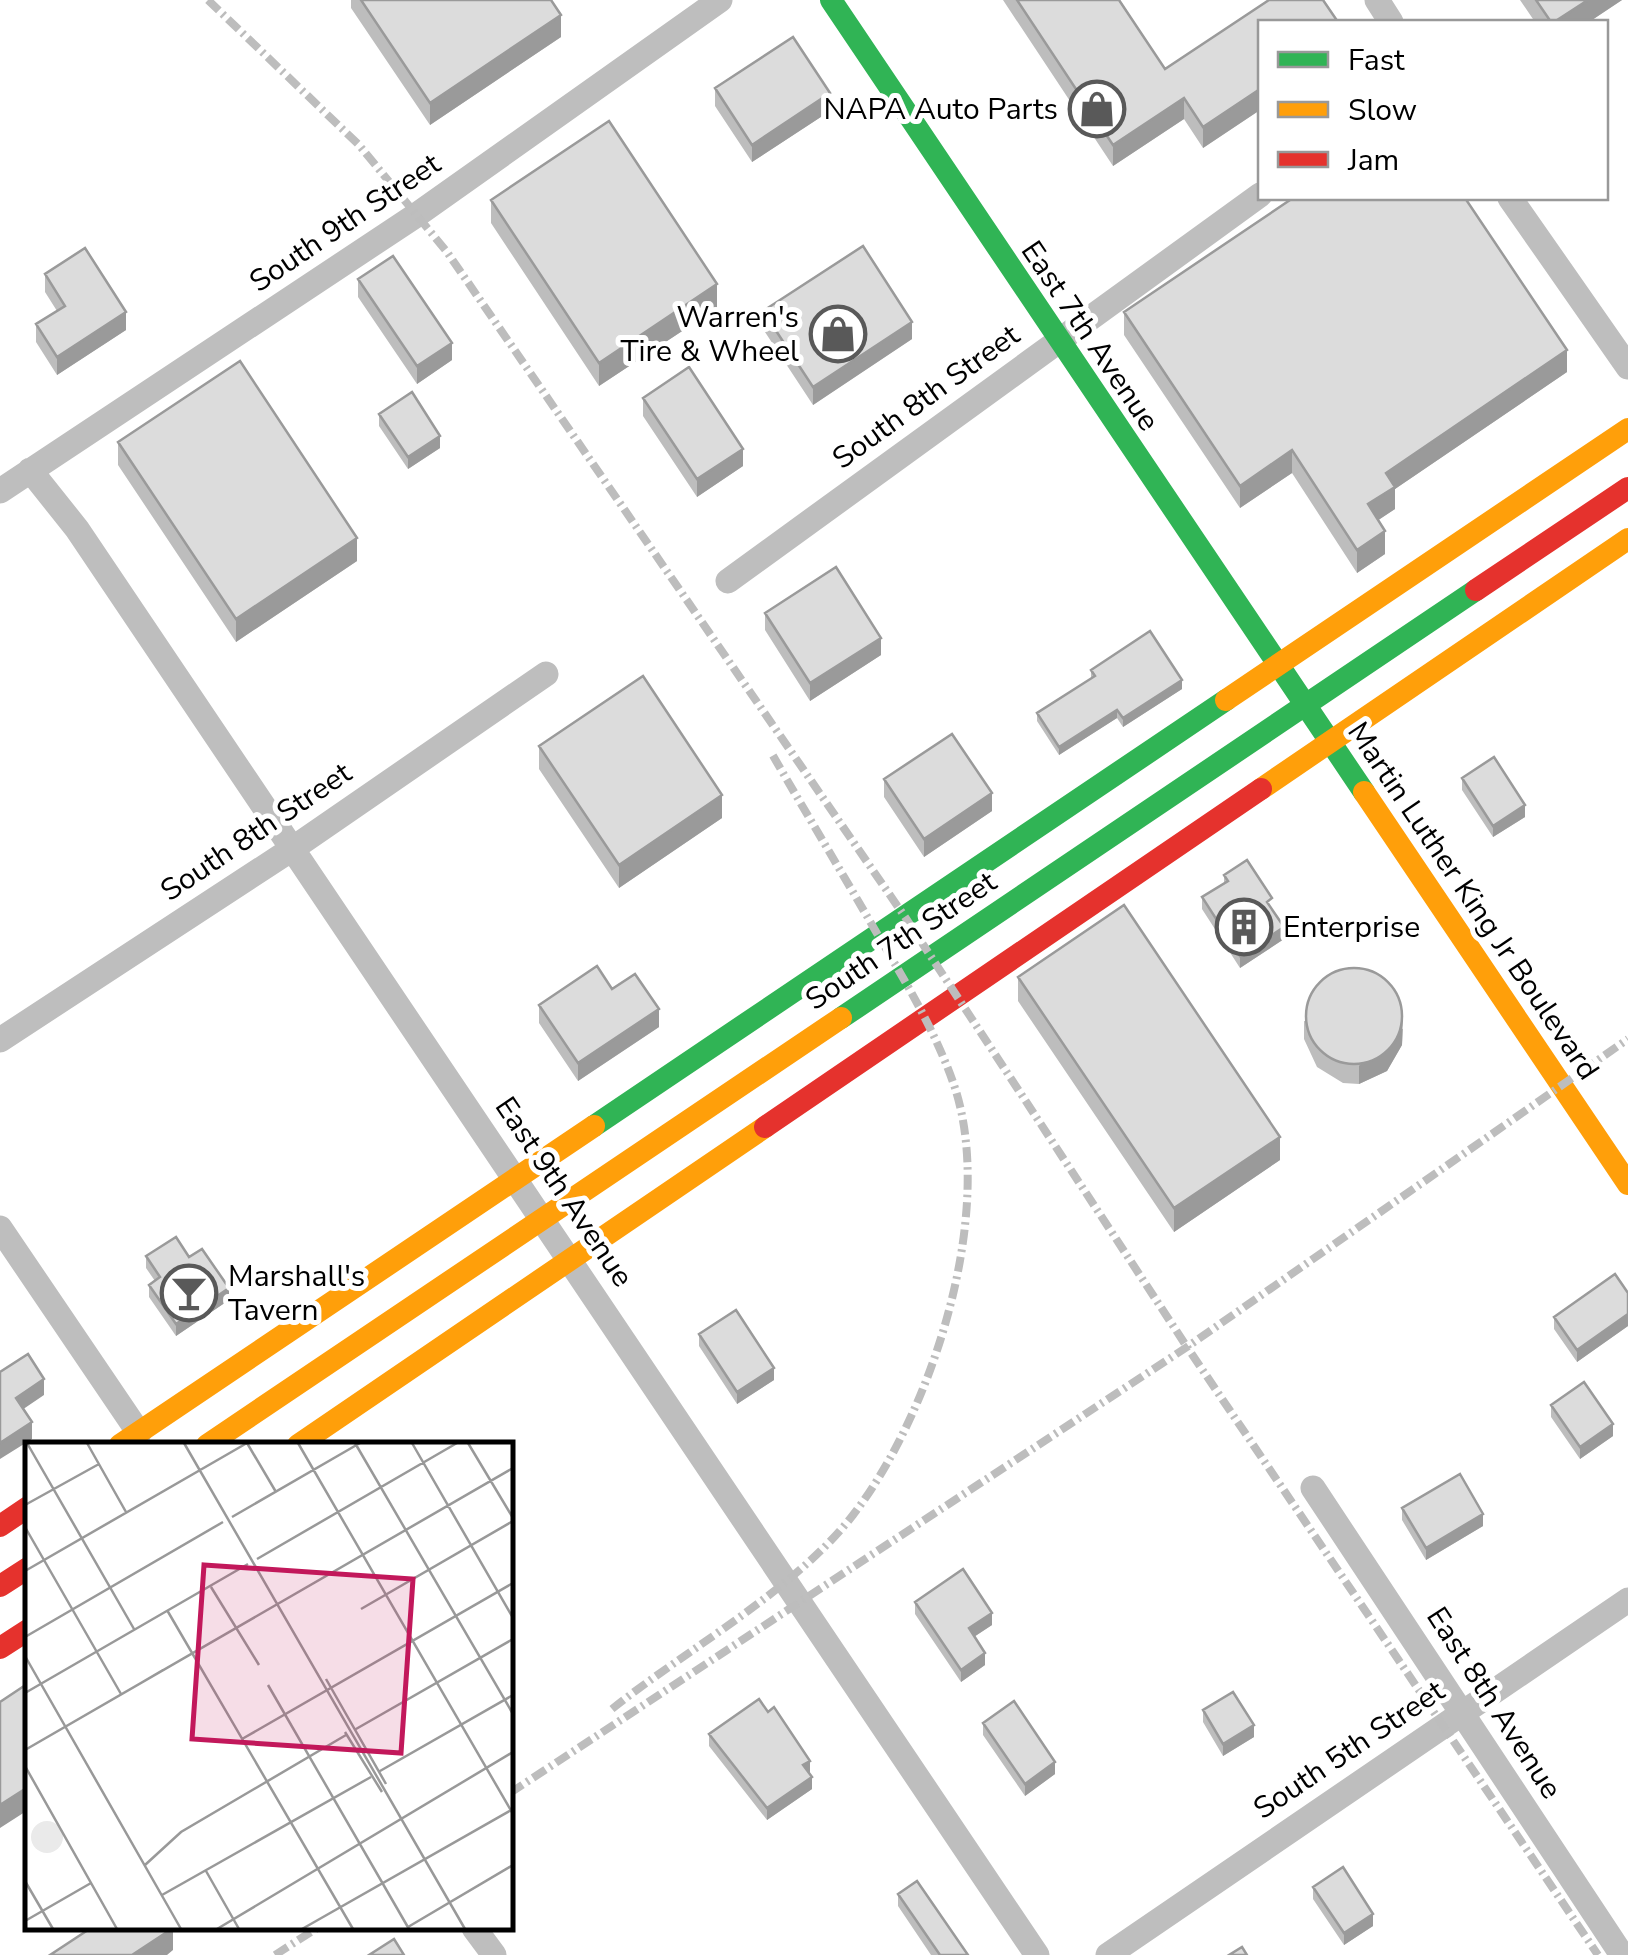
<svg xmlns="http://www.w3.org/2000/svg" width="1628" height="1955" viewBox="0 0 1628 1955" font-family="'Nunito Sans',sans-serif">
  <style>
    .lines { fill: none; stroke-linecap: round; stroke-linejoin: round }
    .street { stroke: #bebebe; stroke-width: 25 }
    .fast { stroke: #30b455; stroke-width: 22 }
    .slow { stroke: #ff9f0a; stroke-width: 22 }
    .jam { stroke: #e5322d; stroke-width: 22 }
    .rail { stroke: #bdbdbd; stroke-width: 8; stroke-dasharray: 15 5 2.5 5; stroke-linecap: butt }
    .wall { fill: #bdbdbd }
    .shaded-wall { fill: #9a9a9a }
    .building { fill: #dcdcdc; stroke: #9a9a9a; stroke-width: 2.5 }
    .labels { text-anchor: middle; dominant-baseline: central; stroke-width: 10; stroke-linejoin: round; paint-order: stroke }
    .poi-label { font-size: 30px; fill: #000; stroke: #fff; text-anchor: end }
    .street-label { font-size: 30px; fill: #000; stroke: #fff }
    .inset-road { fill: none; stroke: #999; stroke-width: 2.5 }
    .view { fill: #c2185b; fill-opacity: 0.15; stroke: #c2185b; stroke-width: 5 }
    .inset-edge { fill: none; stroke: #000; stroke-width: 5 }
  </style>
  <rect width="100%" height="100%" fill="#fff"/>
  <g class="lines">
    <path class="street" d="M1377,0l14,22
      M1510,198l118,169
      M30,470l47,59 960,1426
      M0,491l418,-277 302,-214
      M728,581l532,-386
      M0,1040l292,-191 254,-175
      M0,1228l139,205
      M1313,1488l309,467
      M474,1928l20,27
      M1108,1955l520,-355"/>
    <path class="fast" d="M831,0l533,792
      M841,1018l635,-428
      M594,1126l632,-426"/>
    <path class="slow" d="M1226,700l402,-271
      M1261,789l367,-250
      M1364,792l264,392
      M120,1445l474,-319
      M207,1445l634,-427
      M298,1445l467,-318"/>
    <path class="jam" d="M1476,590l152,-102
      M765,1127l496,-338
      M0,1526l28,-19
      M0,1586l28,-18
      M0,1648l28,-18"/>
    <path class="rail" d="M208,0l151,145 88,107 458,665 282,430 411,608
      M612,1709c75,-60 183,-119 241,-194 79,-102 144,-303 101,-430 -19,-55 -49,-104 -79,-155 -34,-59 -69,-117 -103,-176
      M510,1793l677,-446 441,-308
      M275,1955l42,-27"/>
  </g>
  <path class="wall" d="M351,0h200l10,37 -131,88 -79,-117z
    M1003,0h117l45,69 95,-47v88l-57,38 -19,-29 -71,47z
    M1520,0h102l-33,22h-54z
    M715,88l115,23 -78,51 -37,-56z
    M491,200l226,108 -118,78 -108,-163z
    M45,274l81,56 -69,45 -21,-33v-18l21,-13 -12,-19z
    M358,279l94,81 -35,24 -59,-87z
    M763,311l149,28 -99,66 -50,-76z
    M1124,312l443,60 -172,117v20l-17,11 7,34 -28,19 -65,-100 -52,35 -116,-173z
    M643,398l100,68 -46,31 -54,-81z
    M379,414l61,34 -32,21 -29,-43z
    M118,442l239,119 -121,81 -118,-177z
    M765,613l116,42 -71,46 -45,-71z
    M1091,670l91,19 -59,38 -6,-9 -58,37 -22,-34v-8l54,-35z
    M539,746l183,72 -103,70 -80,-119z
    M1462,778l63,39 -32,20 -31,-47z
    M884,779l108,32 -68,46 -40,-60z
    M1224,875l48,35 12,29 -44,29 -38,-59v-12l22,-14z
    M1018,977l262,183 -106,72 -156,-231z
    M612,989l47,38 -81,54 -39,-58v-18z
    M1304,1021l99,8 -1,16 -15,26 -28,13 -16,-1 -26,-16 -13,-28z
    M146,1256l43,1 40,43 -53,36 -27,-39v-12l6,-4 -9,-13z
    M1628,1293v33l-51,36 -23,-33v-12z
    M699,1334l75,46 -37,24 -38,-58z
    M1551,1405l62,31 -33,23 -29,-42z
    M1402,1508l81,18 -57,34 -24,-40z
    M915,1602l77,23 -18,12 11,28 -24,17 -46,-68z
    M1203,1710l51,27 -31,19 -20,-34z
    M768,1712l42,61 2,16 -45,31 -58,-74v-12z
    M983,1723l72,51 -30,22 -42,-61z
    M1313,1887l60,39 -29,19 -31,-46z
    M898,1894l70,61h-37l-33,-49z"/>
  <path class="shaded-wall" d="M1588,0h34l-33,22h-35z
    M561,15v22l-131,88v-22z
    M1260,89v21l-57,38v-21z
    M830,93v18l-78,51v-17z
    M1184,98v21l-71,47v-21z
    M717,284v24l-118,78v-23z
    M126,312v18l-69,45v-18z
    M912,322v17l-99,66v-18z
    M452,343v17l-35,24v-18z
    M1567,350v22l-172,117v20l-27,18v-23l18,-31z
    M440,436v12l-32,21v-12z
    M743,449v17l-46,31v-18z
    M1292,450v23l-52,35v-22z
    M1385,531v23l-28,19v-23z
    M357,538v23l-121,81v-23z
    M881,638v17l-71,46v-18z
    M1182,680v9l-59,38v-9z
    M1117,710v8l-58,37v-8z
    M992,793v18l-68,46v-18z
    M722,795v23l-103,70v-23z
    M1525,805v12l-32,20v-11z
    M1284,927v12l-44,29v-12z
    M659,1009v18l-81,54v-18z
    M1403,1011l-1,34 -15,26 -28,13v-18z
    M1280,1137v23l-106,72v-24z
    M229,1288v12l-53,36v-12z
    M1628,1314v12l-51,36v-12z
    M774,1368v12l-37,24v-12z
    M44,1379v16l-28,19v-16z
    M32,1422v17l-32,20v-16z
    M1613,1424v12l-33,23v-12z
    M1483,1514v12l-57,34v-12z
    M992,1613v12l-23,15v-12z
    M985,1653v12l-24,17v-12z
    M1254,1725v12l-31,19v-12z
    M810,1761v12l-7,4v-12z
    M1055,1762v12l-30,22v-12z
    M812,1777v12l-45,31v-12z
    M28,1787v23l-28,18v-23z
    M1373,1914v12l-29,19v-12z
    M173,1928v22l-6,5h-35z"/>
  <path class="building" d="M361,0h190l10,15 -131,88z
    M1017,0h102l46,69 104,-69h54l15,22h-78v67l-57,38 -19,-29 -71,47z
    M1536,0h52l-34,22h-3z
    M793,37l37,56 -78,52 -37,-57z
    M609,121l108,163 -118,79 -108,-163z
    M1293,198h172l102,152 -181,123 9,14 -27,17 17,27 -28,19 -65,-100 -52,36 -116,-174z
    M863,246l49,76 -99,65 -50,-76z
    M85,248l41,64 -69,45 -21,-33 29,-18 -20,-32z
    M393,256l59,87 -35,23 -59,-87z
    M240,361l117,177 -121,81 -118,-177z
    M689,367l54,82 -46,30 -54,-81z
    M412,392l28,44 -32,21 -29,-43z
    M836,567l45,71 -71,45 -45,-70z
    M1150,631l32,49 -59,38 -6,-8 -58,37 -22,-34 58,-37 -4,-6z
    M643,676l79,119 -103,70 -80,-119z
    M952,734l40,59 -68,46 -40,-60z
    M1494,757l31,48 -32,21 -31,-48z
    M1247,860l25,38 -5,4 17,25 -44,29 -38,-59 26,-16 -4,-6z
    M1124,905l156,232 -106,71 -156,-231z
    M597,966l15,23 23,-15 24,35 -81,54 -39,-58z
    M1306 1016a48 48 0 1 1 96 0a48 48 0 1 1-96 0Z
    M176,1237l13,20 13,-8 27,39 -53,36 -27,-39 11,-8 -14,-21z
    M1615,1274l13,19v21l-51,36 -23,-33z
    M736,1310l38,58 -37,24 -38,-58z
    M28,1354l16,25 -28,19 16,24 -32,21v-71z
    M1584,1382l29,42 -33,23 -29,-42z
    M1460,1474l23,40 -57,34 -24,-40z
    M963,1569l29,44 -23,15 16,25 -24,17 -46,-68z
    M27,1684l1,103 -28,18v-103z
    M1233,1692l21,33 -31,19 -20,-34z
    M759,1699l9,13 6,-5 36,54 -7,4 9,12 -45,31 -58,-74z
    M1014,1701l41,61 -30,22 -42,-61z
    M1343,1867l30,47 -29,19 -31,-46z
    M917,1881l51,74h-28l-42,-61z
    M91,1928h82l-41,27h-82z
    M394,1939l10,16h-35z
    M1242,1947l5,8h-18z"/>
  <defs>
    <g id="shop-ring" transform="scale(2.875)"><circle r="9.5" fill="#fff" stroke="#595959" stroke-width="1.5"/><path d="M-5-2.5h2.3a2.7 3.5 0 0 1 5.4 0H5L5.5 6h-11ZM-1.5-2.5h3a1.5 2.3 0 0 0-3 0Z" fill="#595959"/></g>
    <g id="building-ring" transform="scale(2.875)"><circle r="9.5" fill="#fff" stroke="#595959" stroke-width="1.5"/><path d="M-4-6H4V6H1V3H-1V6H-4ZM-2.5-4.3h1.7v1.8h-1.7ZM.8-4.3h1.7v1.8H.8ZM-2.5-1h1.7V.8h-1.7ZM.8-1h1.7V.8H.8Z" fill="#595959"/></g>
    <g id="bar-ring" transform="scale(2.875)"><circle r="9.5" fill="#fff" stroke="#595959" stroke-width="1.5"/><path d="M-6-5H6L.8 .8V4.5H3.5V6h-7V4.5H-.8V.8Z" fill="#595959"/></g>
  </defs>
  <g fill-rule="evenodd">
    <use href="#shop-ring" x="1097" y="109"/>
    <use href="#shop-ring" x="838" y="334"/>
    <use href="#building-ring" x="1244" y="927"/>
    <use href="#bar-ring" x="189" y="1293"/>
  </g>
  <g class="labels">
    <g class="poi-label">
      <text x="1058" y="109">NAPA Auto Parts</text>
      <text x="799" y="317">Warren's<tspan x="799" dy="34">Tire &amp; Wheel</tspan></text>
      <text x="1283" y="927" text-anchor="start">Enterprise</text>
      <text x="228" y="1276" text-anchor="start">Marshall's<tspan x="228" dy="34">Tavern</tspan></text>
    </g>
    <g class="street-label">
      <text transform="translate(345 223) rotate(-34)">South 9th Street</text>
      <text transform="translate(1090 336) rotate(56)">East 7th Avenue</text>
      <text transform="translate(926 397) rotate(-36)">South 8th Street</text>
      <text transform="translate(256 832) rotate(-34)">South 8th Street</text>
      <text transform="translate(1473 901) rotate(56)">Martin Luther King Jr Boulevard</text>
      <text transform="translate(901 941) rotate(-34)">South 7th Street</text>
      <text transform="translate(564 1192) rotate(56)">East 9th Avenue</text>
      <text transform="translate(1494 1703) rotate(57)">East 8th Avenue</text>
      <text transform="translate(1349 1750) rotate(-34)">South 5th Street</text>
    </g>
  </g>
  <g transform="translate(25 1442)">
    <rect width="488" height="488" fill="#fff"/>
    <path d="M6 395a16 16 0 1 1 32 0a16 16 0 1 1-32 0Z" fill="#eaeaea"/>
    <path class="inset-road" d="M2,1l107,186M62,1l39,69M159,1l281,486M222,1l29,49M273,1l215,371M330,1l158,271M387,1l101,175M443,1l45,75M0,63l74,-41M207,75l128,-74M0,85l96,167M232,117l200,-116M0,129l222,-128M186,145l48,78M336,167l152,-88M142,168l186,319M0,195l198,-115M0,214l156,273M301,237l60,105M243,243l141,244M109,245l29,-17M0,251l223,-129M331,287l157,-90M320,290l37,60M217,297l271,-156M0,308l488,-282M0,324l92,163M355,329l133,-76M120,423l36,-33 165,-97M181,429l33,58M0,439l28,48M137,453l209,-118M0,479l66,-38M383,485l105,-62M192,487l296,-177M277,487l211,-120"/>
    <path class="view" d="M179,123l209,14 -12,174 -209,-14z"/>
    <rect width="488" height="488" class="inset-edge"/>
  </g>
  <rect x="1258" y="20" width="350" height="180" fill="#ffffff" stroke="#999999" stroke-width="2.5"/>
  <rect x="1278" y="52" width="50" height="15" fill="#30b455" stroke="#999999" stroke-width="2.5"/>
  <text x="1348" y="70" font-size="30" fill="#000000">Fast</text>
  <rect x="1278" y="102" width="50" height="15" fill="#ff9f0a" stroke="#999999" stroke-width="2.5"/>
  <text x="1348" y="120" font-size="30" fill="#000000">Slow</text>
  <rect x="1278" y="152" width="50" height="15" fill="#e5322d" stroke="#999999" stroke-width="2.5"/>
  <text x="1348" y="170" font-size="30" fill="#000000">Jam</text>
</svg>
